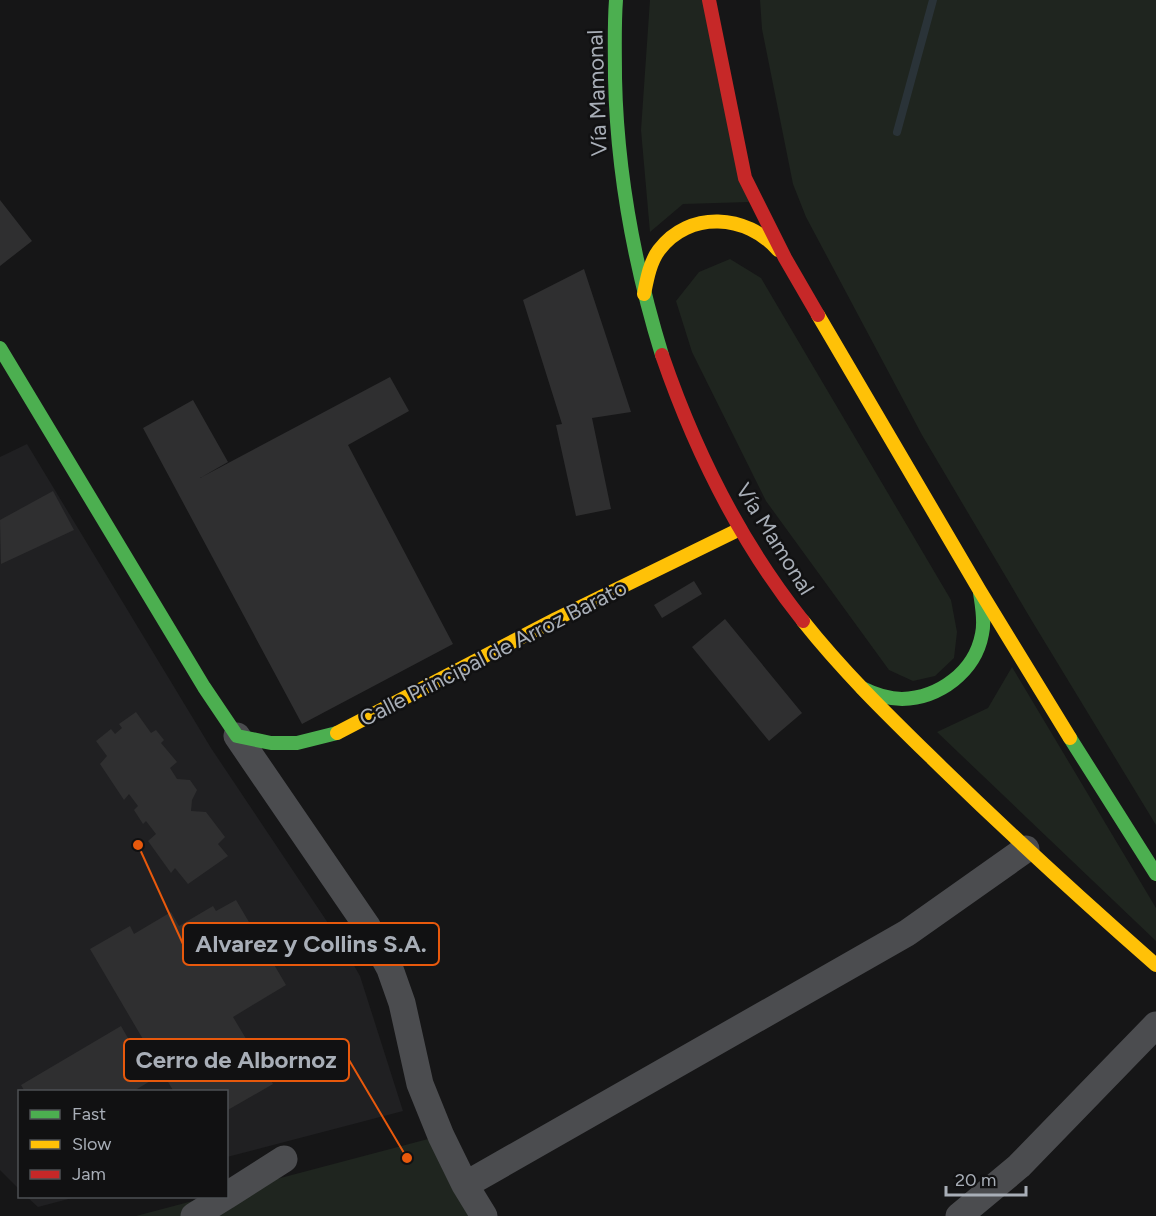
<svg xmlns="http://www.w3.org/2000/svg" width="1156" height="1216" viewBox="0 0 1156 1216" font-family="Figtree,sans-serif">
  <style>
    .built { fill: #202022 }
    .green { fill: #1f251f }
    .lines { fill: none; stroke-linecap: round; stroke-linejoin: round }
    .stream { stroke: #2a3338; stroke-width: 8 }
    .building { fill: #2f2f30 }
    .street { stroke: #4b4c4f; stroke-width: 27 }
    .fast { stroke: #4caf50; stroke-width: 14 }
    .slow { stroke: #ffc107; stroke-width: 14 }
    .jam { stroke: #c62828; stroke-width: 14 }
    .labels { text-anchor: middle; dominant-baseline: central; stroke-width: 5; stroke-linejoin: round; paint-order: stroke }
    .street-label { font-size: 22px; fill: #a8aeb7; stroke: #111112 }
    .leader { fill: none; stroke: #e8590c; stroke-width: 2 }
    .callout-dot { fill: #e8590c; stroke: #111112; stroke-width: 2 }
    .callout { fill: #111112; stroke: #e8590c; stroke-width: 2 }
    .callout-label { font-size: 24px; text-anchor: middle; font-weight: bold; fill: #a8aeb7 }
  </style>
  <rect width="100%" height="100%" fill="#161617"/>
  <path class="built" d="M27,444l184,304 129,193 20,35 43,135 -176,46 -1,-65h-206l-1,97 -19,-19v-713z
    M27,1197h49l-38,10z"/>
  <path class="green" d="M650,0h55l44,202 -66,2 -33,28 -9,-102z
    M760,0h396v825l-124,-204 -110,-186 -116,-218 -13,-33 -31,-155z
    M730,259l31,19 190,322 6,32 -3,26 -19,18 -22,5 -24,-11 -123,-169 -74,-149 -16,-51 23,-29z
    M1012,667l144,241v33l-219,-209 51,-24z
    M447,1134l43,82h-354z"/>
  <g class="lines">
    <path class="stream" d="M897,132l36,-132"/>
  </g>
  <path class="building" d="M0,200l32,41 -32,25z
    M584,269l47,143 -39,6 19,91 -35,7 -20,-91 6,-1 -39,-124z
    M390,377l19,34 -61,34 105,199 -151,80 -159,-296 50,-28 35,62 -28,16z
    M53,491l21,39 -73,34 -1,-44z
    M694,581l8,13 -40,24 -8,-13z
    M725,619l77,94 -33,28 -77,-94z
    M136,712l15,21 5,-3 8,10 -3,3 16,19 -7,6 7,11 13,1 7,10 -5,10 -1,11 15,1 19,25 -7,7 10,12 -40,28 -13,-16 -4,5 -23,-32 8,-7 -10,-13 -3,3 -9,-14 4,-4 -9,-12 -5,6 -24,-36 7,-8 -11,-15 15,-12 4,5 7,-6 -3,-4z
    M236,900l50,85 -53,32 40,67 -47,27v-19h-52l-84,-143 40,-23 4,8 37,-22 8,14 34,-20 3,5z
    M121,1026l31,54 -20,12h-107l-4,-7z"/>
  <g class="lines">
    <path class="street" d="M237,736l130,190 23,43 12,34 18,81 21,52 24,49 19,31
      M465,1185l442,-252 119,-84
      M226,1196l58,-37
      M194,1216l32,-20
      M959,1216l60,-50 137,-141"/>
    <path class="fast" d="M616,0c-2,26 -1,52 -1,78 2,95 19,186 47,277
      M0,348l204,339 33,49 34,7h26l40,-10
      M862,688c12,6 26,11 40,11 37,-1 73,-27 80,-65 3,-13 0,-28 -2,-41
      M1070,738l86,136"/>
    <path class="slow" d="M644,294c3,-15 6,-32 15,-44 30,-40 88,-36 119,0
      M818,315l162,276 90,147
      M803,621c42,53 90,99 138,146 70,68 142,134 215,198
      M337,733l219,-114 184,-90"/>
    <path class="jam" d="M709,0l36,178 40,80 33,57
      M662,355c33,96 78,187 141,266"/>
  </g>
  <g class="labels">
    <g class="street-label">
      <text transform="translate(597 93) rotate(-92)">Vía Mamonal</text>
      <text transform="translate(775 539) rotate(58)">Vía Mamonal</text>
      <text transform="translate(493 653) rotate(-27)">Calle Principal de Arroz Barato</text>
    </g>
  </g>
  <path class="leader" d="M138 845L183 944M407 1158L349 1060"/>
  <g class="callout-dot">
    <circle cx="138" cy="845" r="6"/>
    <circle cx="407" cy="1158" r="6"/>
  </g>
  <g class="callout">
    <rect x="183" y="923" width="256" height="42" rx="6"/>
    <rect x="124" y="1039" width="225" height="42" rx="6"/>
  </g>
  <g class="callout-label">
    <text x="311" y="952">Alvarez y Collins S.A.</text>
    <text x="236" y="1068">Cerro de Albornoz</text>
  </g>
  <rect x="18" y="1090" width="210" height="108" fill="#111112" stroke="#4d5054" stroke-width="1.5"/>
  <rect x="30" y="1110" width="30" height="9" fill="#4caf50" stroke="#4d5054" stroke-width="1.5"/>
  <text x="72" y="1120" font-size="18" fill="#a8aeb7">Fast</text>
  <rect x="30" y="1140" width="30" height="9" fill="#ffc107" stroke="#4d5054" stroke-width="1.5"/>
  <text x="72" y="1150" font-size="18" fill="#a8aeb7">Slow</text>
  <rect x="30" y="1170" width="30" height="9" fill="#c62828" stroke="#4d5054" stroke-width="1.5"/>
  <text x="72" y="1180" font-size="18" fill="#a8aeb7">Jam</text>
  <path d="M946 1186v9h80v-9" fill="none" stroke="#a8aeb7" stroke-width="3"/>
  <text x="955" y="1186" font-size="18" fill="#a8aeb7" stroke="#111112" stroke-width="4.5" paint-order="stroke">20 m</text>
</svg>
